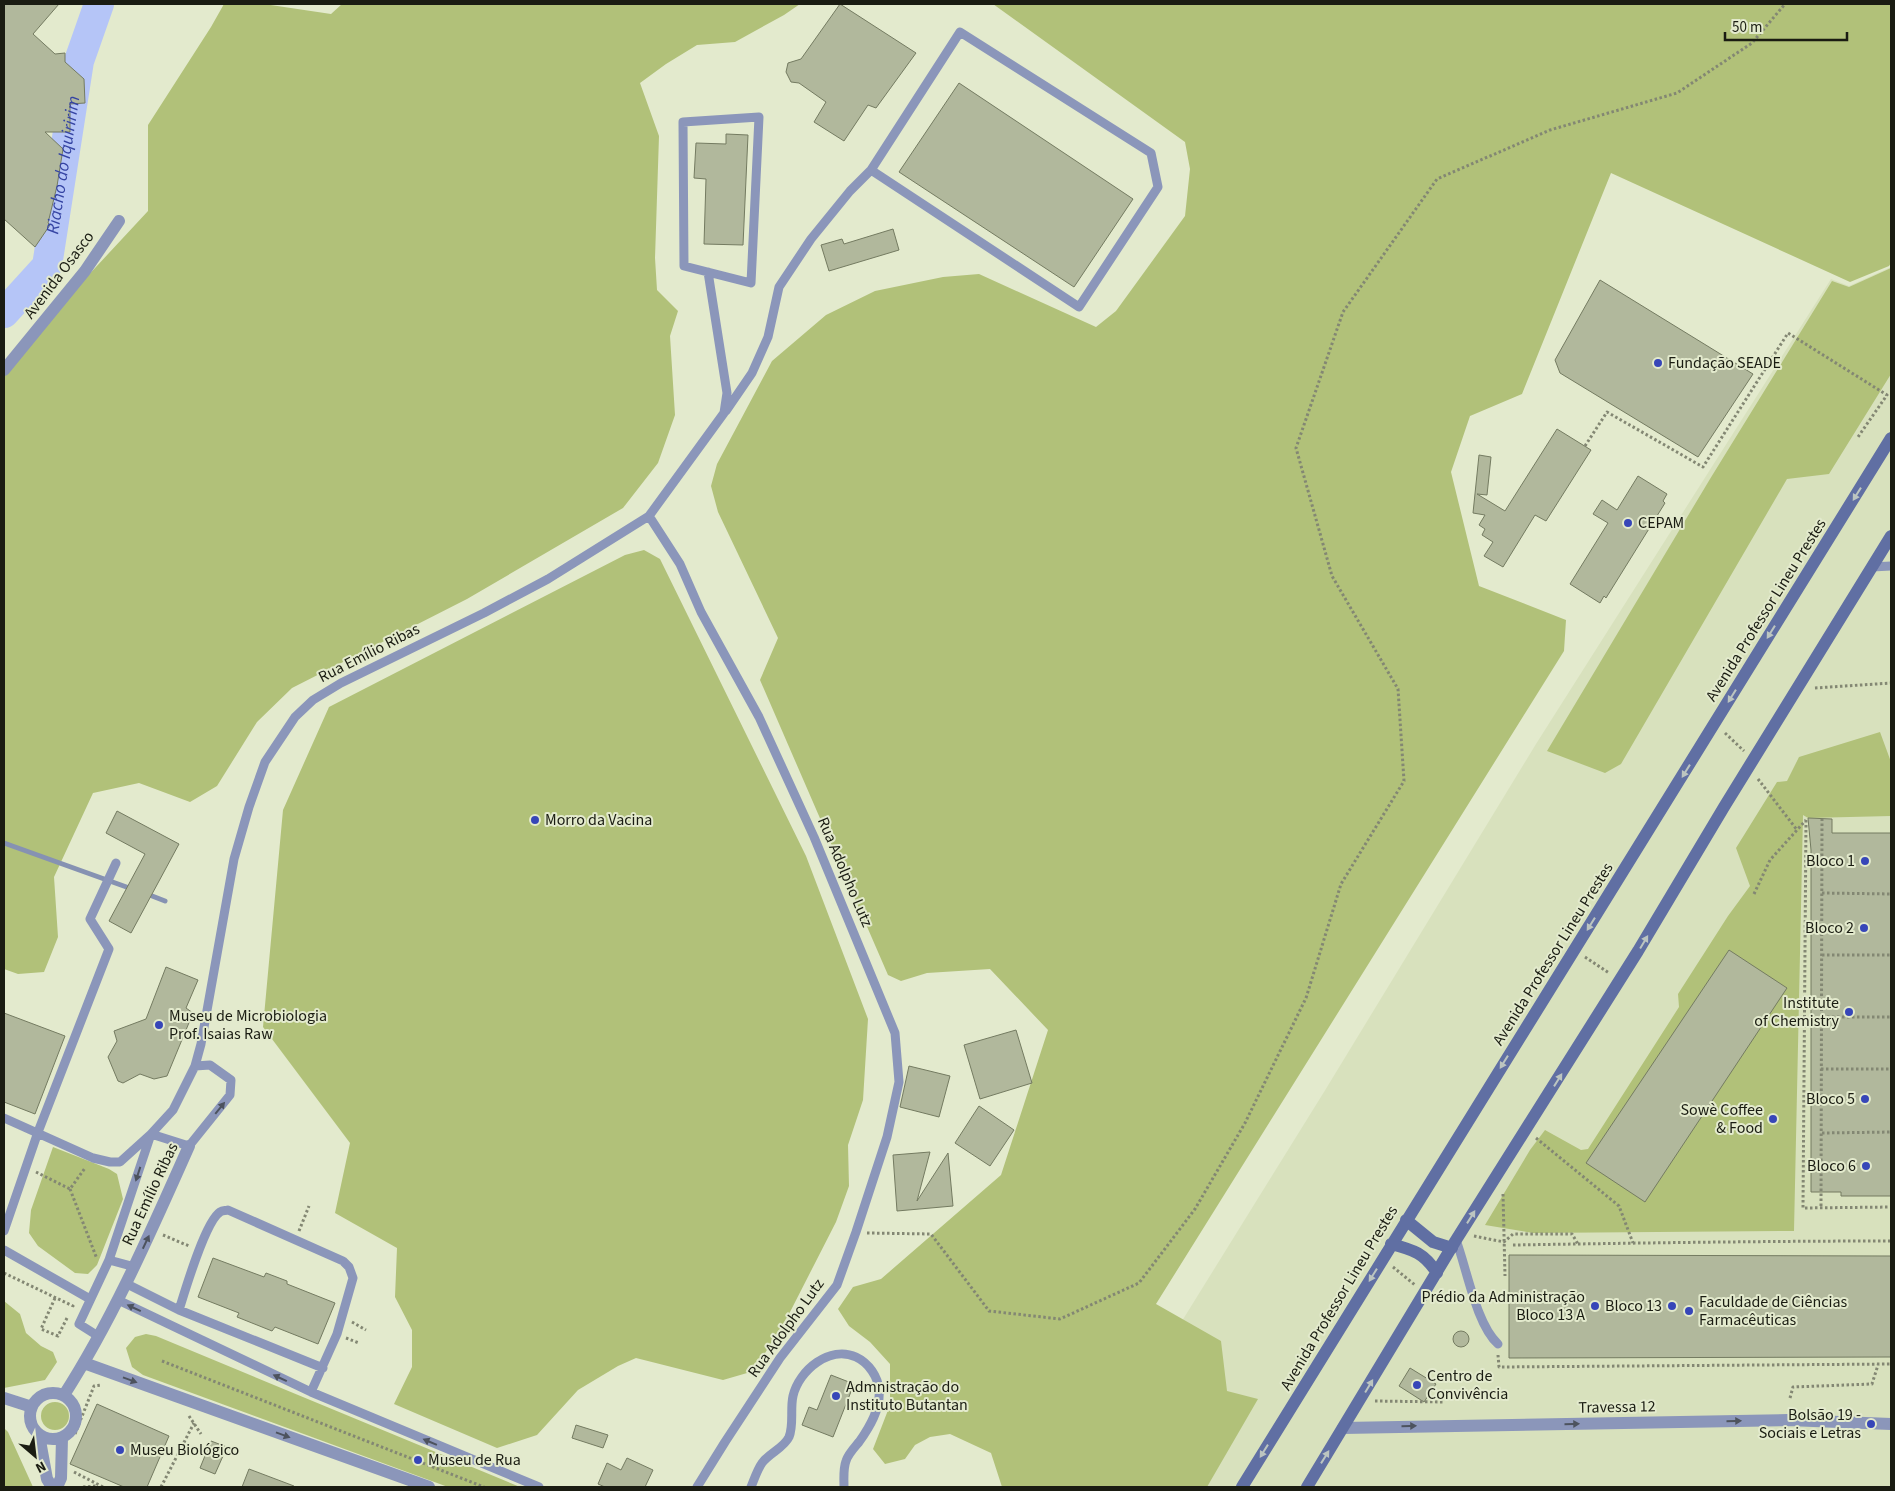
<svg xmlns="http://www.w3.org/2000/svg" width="1895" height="1491" viewBox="0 0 1895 1491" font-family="'Source Sans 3',sans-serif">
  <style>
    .built { fill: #d8e1bd }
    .green { fill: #b1c179 }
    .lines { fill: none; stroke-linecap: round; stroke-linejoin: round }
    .stream { stroke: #8692b2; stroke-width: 5 }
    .river { stroke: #b5c5f7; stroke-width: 30 }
    .building { fill: #b1b89c; stroke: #747b61 }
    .path { stroke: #838773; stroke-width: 3; stroke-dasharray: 2.5 2.5; stroke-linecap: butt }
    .lane { stroke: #8b96ba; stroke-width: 9 }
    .street { stroke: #8b96ba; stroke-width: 12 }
    .secondary { stroke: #606fa3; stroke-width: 12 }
    .oneway { fill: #bcc5c0 }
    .oneway2 { fill: #4d535e }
    .poi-dot { fill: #3746b8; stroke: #e3eacd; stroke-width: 2 }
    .labels { text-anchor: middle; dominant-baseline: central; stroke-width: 4; stroke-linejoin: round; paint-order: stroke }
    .street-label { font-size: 16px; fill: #1a1c12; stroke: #e3eacd }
    .poi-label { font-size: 16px; fill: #1a1c12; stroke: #e3eacd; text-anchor: start }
    .water-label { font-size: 18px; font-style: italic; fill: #3544a3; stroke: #e3eacd }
  </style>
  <rect width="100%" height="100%" fill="#e3eacd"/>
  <path class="built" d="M1891,267v1220h-812l245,-395 212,-348 295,-465 18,7z"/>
  <path class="green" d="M224,4h40l67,10 11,-10h458l-16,11 -49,27 -38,3 -31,19 -26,19 19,53 -4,122 2,32 21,21 -8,25 5,79 -17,48 -35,45 -156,91 -175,89 -35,34 -40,64 -27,16 -51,-19 -46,10 -39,84 4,60 -14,35 -26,2 -14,-5v-603l144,-155v-86l63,-98z
    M993,4h898v259l-2,3 -39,16 -239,-109 -89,221 -52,22 -19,56 28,114 87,34 -2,31 -408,653 65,37 6,50 31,8 -51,88h-205l-11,-34 -41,-19 -20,3 -15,8 -10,14 -20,5 -12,-15 17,-44v-41l-20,-22 -21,-16 -11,-17 15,-22 28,-8 120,-104 47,-145 -58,-61 -63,4 -26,8 -13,-6 -128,-295 18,-42 -60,-126 -7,-26 6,-22 55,-103 54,-46 49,-24 68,-14 36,-3 117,53 20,-16 69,-95 5,-47 -5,-27z
    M1891,268v106l-62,100 -42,5 -166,285 -16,9 -58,-22 163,-272 122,-198 17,6z
    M644,550l16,9 146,297 62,163 -5,81 -15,45 1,41 -13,36 -47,92 -35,57 -31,9 -87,-22 -18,8 -40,24 -41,45 -40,13 -103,-44 18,-37v-37l-17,-33 2,-49 -62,-35 15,-70 -87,-116 20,-217 46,-103 296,-152z
    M1880,732l11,30v54l-83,2 -5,-3 -9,416 -261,2 -48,-8 45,-75 15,-20 36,20 7,-1 91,-142 -1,-13 50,-78 22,-30 -14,-38 41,-66 10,-1 12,-24z
    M53,1147l56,22 8,5 6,25 -26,66 -9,9 -13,-1 -37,-27 -9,-13 2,-23z
    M4,1301l16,13 6,19 15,13 12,6 4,10 -12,18 -41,8z
    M146,1334l10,2 364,151h-72l-305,-112 -11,-8 -6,-19 9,-11z
    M41 1416a14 14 0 1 1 28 0a14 14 0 1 1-28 0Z
    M4,1428l4,4 25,55h-29z"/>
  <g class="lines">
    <path class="stream" d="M4,843l128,46
      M147,894l18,7"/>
    <path class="river" id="s1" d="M4,313l43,-47 32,-205 20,-57"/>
  </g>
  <path class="building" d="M4,4h55l-26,30 22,20 10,-1v9l19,17 1,24 -15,1v28h-25l18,17 -6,37 -9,37 2,2 -15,22 -31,-28z
    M840,4l76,49 -40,55 -8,-3 -24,36 -30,-19 12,-20 -27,-19 -8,-1 -5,-10 2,-9 13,-4z
    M959,83l174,116 -59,88 -175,-115z
    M726,134l22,1 -5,110 -39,-1 2,-65 -12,-1 2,-35 30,1z
    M893,229l6,21 -70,21 -8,-26 21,-6 2,5z
    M1600,280l153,94 -55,83 -138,-84 -5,-13z
    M1557,429l34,21 -45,71 -11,-6 -32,52 -19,-11 9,-14 -11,-7 3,-6 -6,-4 6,-10 -12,-2 6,-58 12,2 -4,38 -10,-1 28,17z
    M1638,476l29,18 -4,7 2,2 -59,95 -2,-2 -4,7 -30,-19 38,-61 -15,-9 9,-14 15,10z
    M117,811l62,33 -48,89 -22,-12 36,-67 -39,-21z
    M1808,818l24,1v14h59v363h-50v-4h-30v-342z
    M1729,950l58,38 -142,214 -59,-39z
    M166,967l32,13 -12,28 7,5 -26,63 -13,3 -14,-5 -17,9 -5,-2 -10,-24 9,-16 -3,-10 32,-12z
    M4,1013l61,23 -30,78 -31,-12z
    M1016,1030l16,53 -52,16 -16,-54z
    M909,1066l41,10 -11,41 -39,-10z
    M979,1106l35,24 -24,36 -35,-23z
    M930,1152l-13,49 31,-48 5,53 -56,5 -4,-56z
    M1509,1255l382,1v101l-382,1z
    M213,1258l51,19 2,-4 21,8v3l48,19 -17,41 -43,-17 -3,4 -35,-14 2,-4 -41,-16z
    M1453 1339a8 8 0 1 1 16 0a8 8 0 1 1-16 0Z
    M1410,1368l26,16 -12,18 -25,-16z
    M831,1375l23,9 -21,53 -31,-12 7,-18 8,3z
    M97,1404l72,32 -22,51h-23l-54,-23z
    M576,1425l32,10 -5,13 -31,-10z
    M211,1441l16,6 -12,27 -15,-6z
    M627,1458l26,12 -8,17h-40l-7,-3 9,-21 14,7z
    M249,1469l45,17v1h-52z"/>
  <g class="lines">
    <path class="path" d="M1585,446l22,-34 96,55 85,-134 99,62 -29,42
      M1815,688l76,-5
      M1725,733l19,18
      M1758,779l39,51
      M1806,820l-3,388 88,-1
      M1822,893l69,1
      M1754,894l16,-34 36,-40
      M1822,955h69
      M1585,957l24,16
      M1822,1017h69
      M1821,1069h70
      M1822,1133l69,-1
      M1536,1138l83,68 14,37
      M36,1172l34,17 15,-21
      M70,1189l27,70
      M1503,1194l2,82
      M1821,1206l1,-387
      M299,1231l10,-25
      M867,1233l64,1 58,77 71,8 79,-36 56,-74 50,-86 61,-125 35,-114 63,-103 -6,-92 -66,-113 -36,-128 47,-136 94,-133 113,-49 127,-37 75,-50 33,-39
      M163,1235l26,11
      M1474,1236l30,6 9,-8h59l6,10
      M1513,1245c126,-2 252,-4 378,-4
      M1393,1267l22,18
      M4,1273l69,33 -1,2
      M55,1298l-14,31 17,7 9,-18
      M352,1322l14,8
      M346,1338l13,5
      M1498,1355l1,12 392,-3
      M162,1361l322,126
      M1790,1398l3,-11 79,-3 6,-19
      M1375,1401l69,1
      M189,1416l12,18
      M75,1434l19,-48 8,-1
      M74,1472l29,15
      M83,1487l14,-1
      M161,1487l33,-64"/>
    <path class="lane" d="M759,117l-8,166 -67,-17 -1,-144z
      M726,411l26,-38 16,-36 11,-50 32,-48 39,-48 21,-21 208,137 79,-120 -7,-34 -191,-121 -89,138
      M1872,567l19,-1
      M195,1066l6,-22 33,-185 15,-52 16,-45 30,-45 18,-17 28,-17 143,-70 64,-34 101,-63
      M4,1118l89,40 17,4h10l31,-28 38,12 41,-51 1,-15 -21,-15 -15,1 -22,44 -22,24 -42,126 -30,64 19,12
      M4,1231l34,-99 71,-183 -19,-30 26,-56
      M1456,1240c11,29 20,84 42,104
      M4,1250l86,49
      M109,1260l26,7
      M127,1284l52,26 144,58
      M118,1300l193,92 228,95
      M179,1310c6,-19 26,-88 41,-98 3,-2 5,-1 8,-2l115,51 6,6 4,11 -16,56 -26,58
      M697,1487l28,-45 55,-84 57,-73 19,-53 31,-95 12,-55 -4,-49 -81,-196 -55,-120 -58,-105 -21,-48 -31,-48 75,-103 3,-20 -19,-121
      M751,1487c3,-7 6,-17 11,-24 7,-10 22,-15 27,-26 5,-12 1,-28 4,-41 6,-26 37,-51 63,-39 13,6 22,20 23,33 2,19 -10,38 -20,52 -5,6 -11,12 -13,19 -3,8 -2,18 -2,26"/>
    <path class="street" d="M4,370l81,-99 34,-50
      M84,1363l345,124
      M30 1416a23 23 0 1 1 46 0a23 23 0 1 1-46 0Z
      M64,1395c50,-78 87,-164 125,-249
      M4,1398l28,9
      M1343,1428l445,-8 103,4
      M39,1435l8,44 5,8
      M57,1487l4,-9 1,-40"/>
    <path class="secondary" d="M1406,1220l27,22 19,6
      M1391,1244c23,6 33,9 46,29
      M1242,1487c214,-351 435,-698 649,-1049
      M1307,1487l149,-247 182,-289 86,-144 167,-271"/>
  </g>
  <defs><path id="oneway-solid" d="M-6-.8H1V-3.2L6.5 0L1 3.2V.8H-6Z" transform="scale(1.25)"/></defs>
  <g class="oneway">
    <use href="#oneway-solid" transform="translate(1857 494) rotate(122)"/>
    <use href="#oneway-solid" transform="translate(1771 632) rotate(122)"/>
    <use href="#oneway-solid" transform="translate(1732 696) rotate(122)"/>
    <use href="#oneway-solid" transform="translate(1686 771) rotate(122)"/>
    <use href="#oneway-solid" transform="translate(1591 924) rotate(122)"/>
    <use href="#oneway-solid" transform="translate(1644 942) rotate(-59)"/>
    <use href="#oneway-solid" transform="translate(1504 1062) rotate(122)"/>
    <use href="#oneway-solid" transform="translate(1558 1080) rotate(-58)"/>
    <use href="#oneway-solid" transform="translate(1471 1217) rotate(-58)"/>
    <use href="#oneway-solid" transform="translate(1373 1275) rotate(122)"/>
    <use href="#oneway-solid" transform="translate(1369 1386) rotate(-59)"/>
    <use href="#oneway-solid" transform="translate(1264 1451) rotate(122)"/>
    <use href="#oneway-solid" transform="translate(1325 1457) rotate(-58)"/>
  </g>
  <g class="oneway2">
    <use href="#oneway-solid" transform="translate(220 1108) rotate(-51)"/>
    <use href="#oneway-solid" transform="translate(138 1174) rotate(108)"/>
    <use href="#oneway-solid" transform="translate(146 1242) rotate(-65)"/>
    <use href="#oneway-solid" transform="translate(134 1308) rotate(-155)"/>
    <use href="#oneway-solid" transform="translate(280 1378) rotate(-155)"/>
    <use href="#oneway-solid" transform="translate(130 1380) rotate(20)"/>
    <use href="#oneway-solid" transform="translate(1734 1421) rotate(-1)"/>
    <use href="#oneway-solid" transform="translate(1572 1424) rotate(-1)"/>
    <use href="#oneway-solid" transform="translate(1409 1426) rotate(-1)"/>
    <use href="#oneway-solid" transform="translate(283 1435) rotate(20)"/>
    <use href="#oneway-solid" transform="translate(430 1442) rotate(-157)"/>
  </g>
  <g class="poi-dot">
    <circle cx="1658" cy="363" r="5"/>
    <circle cx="1628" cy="523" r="5"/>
    <circle cx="535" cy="820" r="5"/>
    <circle cx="1865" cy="861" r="5"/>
    <circle cx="1864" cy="928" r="5"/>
    <circle cx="1849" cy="1012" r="5"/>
    <circle cx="159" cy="1025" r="5"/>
    <circle cx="1865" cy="1099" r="5"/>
    <circle cx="1773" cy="1119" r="5"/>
    <circle cx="1866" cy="1166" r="5"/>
    <circle cx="1595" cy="1306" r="5"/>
    <circle cx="1672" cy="1306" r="5"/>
    <circle cx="1689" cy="1311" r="5"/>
    <circle cx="1417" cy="1385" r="5"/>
    <circle cx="836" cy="1396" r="5"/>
    <circle cx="1871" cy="1424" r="5"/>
    <circle cx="120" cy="1450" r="5"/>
    <circle cx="418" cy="1460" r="5"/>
  </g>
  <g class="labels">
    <g class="street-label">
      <text transform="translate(59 275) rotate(-53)">Avenida Osasco</text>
      <text transform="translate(1766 610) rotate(-58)">Avenida Professor Lineu Prestes</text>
      <text transform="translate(369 653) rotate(-27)">Rua Emílio Ribas</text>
      <text transform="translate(845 872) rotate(67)">Rua Adolpho Lutz</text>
      <text transform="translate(1553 954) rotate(-58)">Avenida Professor Lineu Prestes</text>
      <text transform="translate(150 1194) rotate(-65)">Rua Emílio Ribas</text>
      <text transform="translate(1339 1298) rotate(-59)">Avenida Professor Lineu Prestes</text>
      <text transform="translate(786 1328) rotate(-54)">Rua Adolpho Lutz</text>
      <text transform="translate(1617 1407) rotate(-1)">Travessa 12</text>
    </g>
    <g class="poi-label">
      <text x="1668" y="363">Fundação SEADE</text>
      <text x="1638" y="523">CEPAM</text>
      <text x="545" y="820">Morro da Vacina</text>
      <text x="1855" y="861" text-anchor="end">Bloco 1</text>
      <text x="1854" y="928" text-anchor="end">Bloco 2</text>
      <text x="1839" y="1003" text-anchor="end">Institute<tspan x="1839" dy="18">of Chemistry</tspan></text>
      <text x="169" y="1016">Museu de Microbiologia<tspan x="169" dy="18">Prof. Isaias Raw</tspan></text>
      <text x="1855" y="1099" text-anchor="end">Bloco 5</text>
      <text x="1763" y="1110" text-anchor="end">Sowè Coffee<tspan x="1763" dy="18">&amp; Food</tspan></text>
      <text x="1856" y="1166" text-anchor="end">Bloco 6</text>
      <text x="1585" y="1297" text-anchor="end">Prédio da Administração<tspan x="1585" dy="18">Bloco 13 A</tspan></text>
      <text x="1699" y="1302">Faculdade de Ciências<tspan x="1699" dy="18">Farmacêuticas</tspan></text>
      <text x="1662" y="1306" text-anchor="end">Bloco 13</text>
      <text x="1427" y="1376">Centro de<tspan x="1427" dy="18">Convivência</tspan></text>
      <text x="846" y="1387">Admnistração do<tspan x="846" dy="18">Instituto Butantan</tspan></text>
      <text x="1861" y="1415" text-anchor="end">Bolsão 19 -<tspan x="1861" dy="18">Sociais e Letras</tspan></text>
      <text x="130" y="1450">Museu Biológico</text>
      <text x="428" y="1460">Museu de Rua</text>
    </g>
    <g class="water-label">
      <text stroke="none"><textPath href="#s1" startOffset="166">Riacho do Iquiririm</textPath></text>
    </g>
  </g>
  <rect width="1895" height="1491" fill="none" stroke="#1a1c12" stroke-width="10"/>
  <g transform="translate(35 1456) rotate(152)" stroke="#e3eacd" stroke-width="4" paint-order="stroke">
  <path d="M0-4L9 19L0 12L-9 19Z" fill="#1a1c12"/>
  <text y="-8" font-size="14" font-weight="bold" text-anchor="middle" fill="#1a1c12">N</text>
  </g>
  <path d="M1725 32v8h122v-8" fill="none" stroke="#1a1c12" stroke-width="2.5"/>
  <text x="1732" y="32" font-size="15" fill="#1a1c12" stroke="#e3eacd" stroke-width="4" paint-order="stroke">50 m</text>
</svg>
